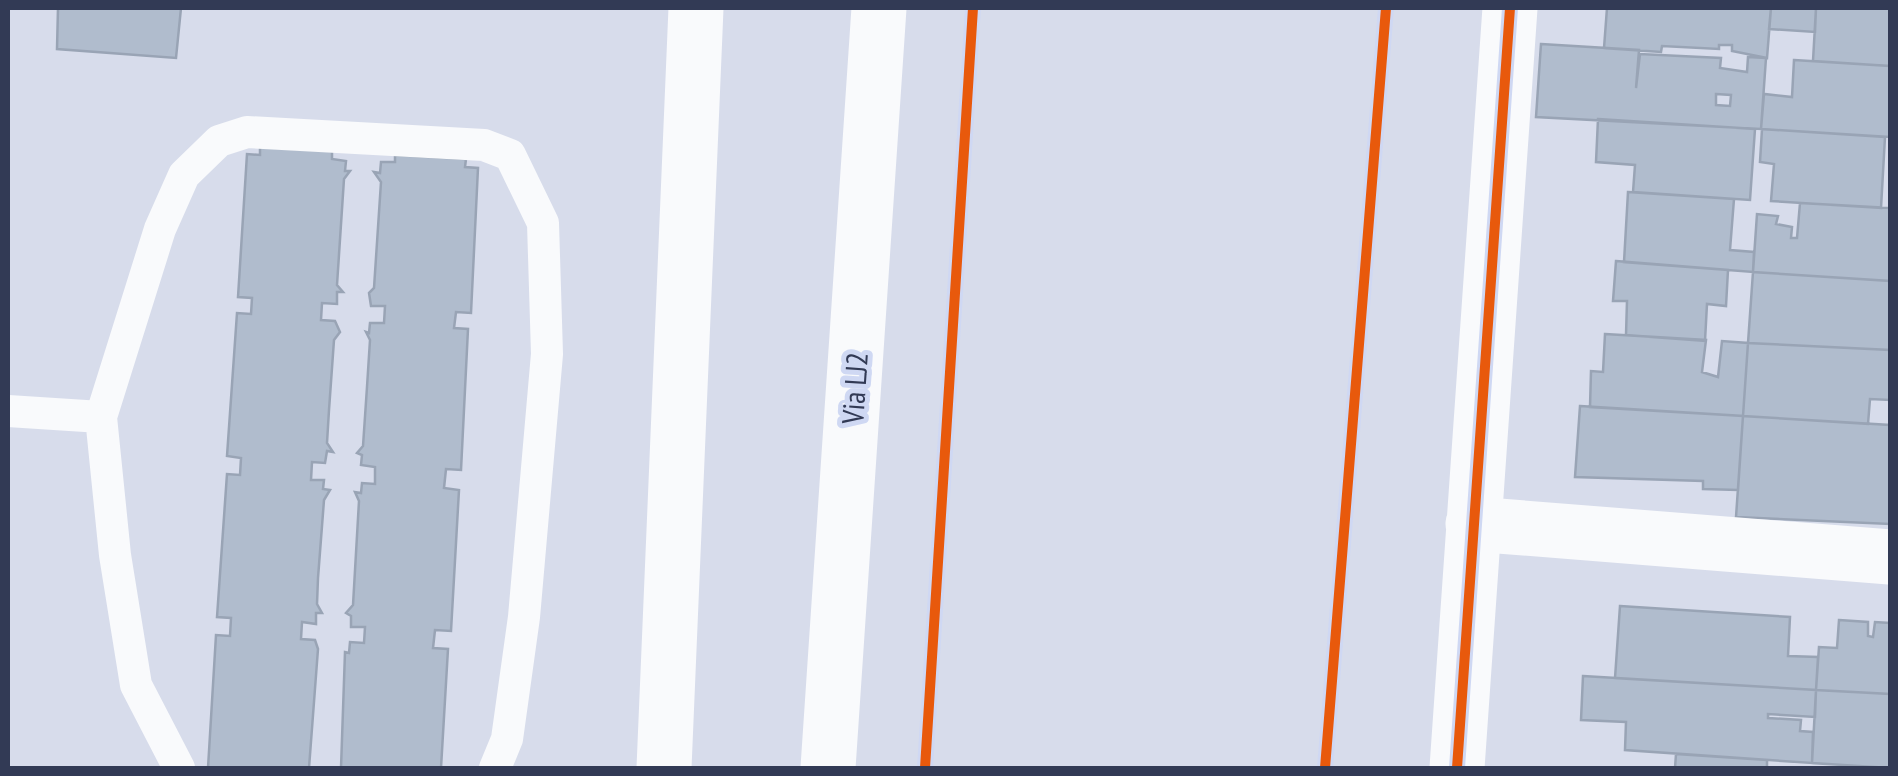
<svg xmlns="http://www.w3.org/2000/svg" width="1898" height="776" viewBox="0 0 1898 776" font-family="'PT Sans Narrow',sans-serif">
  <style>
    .building { fill: #b0bccd; stroke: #99a4b5; stroke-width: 2.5; fill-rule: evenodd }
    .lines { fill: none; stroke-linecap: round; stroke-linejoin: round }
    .service { stroke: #f9fafc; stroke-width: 32 }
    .minor { stroke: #f9fafc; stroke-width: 55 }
    .secondary { stroke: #f9fafc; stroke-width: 55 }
    .cycleway-casing { stroke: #cfd8f3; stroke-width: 16 }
    .cycleway { stroke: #e8590c; stroke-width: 10 }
    .labels { text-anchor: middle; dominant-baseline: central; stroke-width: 10; stroke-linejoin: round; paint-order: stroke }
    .street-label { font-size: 30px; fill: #323a55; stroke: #cfd8f3 }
  </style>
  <rect width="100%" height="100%" fill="#d7dceb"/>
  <path class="building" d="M58,8h123l-5,50 -119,-9z
    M1607,8h164l-4,50 -35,-7v-6h-13v4l-57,-3 -1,6 -57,-4z
    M1771,8h45l-1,24 -46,-3z
    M1816,8h74v58l-77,-5z
    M1541,44l98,6 -3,38 4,-34 81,4 -1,10 27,4 1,-15 18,1 -5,71 -225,-12zM1716,94l15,1 -1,11 -14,-1z
    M1794,60l96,6v71l-129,-8 3,-35 28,3z
    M1598,119l157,10 -5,71 -117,-8 2,-27 -39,-3z
    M1762,129l123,8 -4,71 -110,-7 3,-37 -14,-2z
    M260,147l72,4v8l14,2 -1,10h5l-6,8 -7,106 6,7h-6v12l-15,-1 -1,17 14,1 5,11 -6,8 -5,70 -2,33 6,9 -6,-1 -2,12 -13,-1 -1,18h13l-1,9 7,1 -6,10 -6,78 -1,26 5,9h-6v11l-14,-2 -1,17 14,1 3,9 -9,119h-101l8,-133 14,1 1,-18 -14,-1 10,-143 13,1 1,-17 -14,-2 10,-143 14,1 1,-16 -14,-1 9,-143 13,1z
    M395,155l71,4 -1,8 13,1 -7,145 -15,-1 -2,16 14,1 -7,141 -15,-1 -2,19 15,2 -8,141 -16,-1 -2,18 15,1 -7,119h-100l4,-116 4,1 1,-11 14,1 1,-16h-14v-11l-5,-3 7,-8 6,-104 -4,-9 6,1 1,-10 13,1v-17l-14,-2 1,-10 -5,-2 6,-7 4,-59 3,-47 -4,-8 3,1 1,-10h14l1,-17h-14l-2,-13 5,-5 7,-106 -7,-10 6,1 1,-11h14z
    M1628,192l106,7 -4,51 24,2 -1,20 -129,-10z
    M1800,203l90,5v73l-137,-9 4,-58 21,2 -2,8 16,3 -1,11h6z
    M1616,261l112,9 -2,36 -19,-2 -2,37 -79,-6 1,-34h-14z
    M1753,272l137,9v69l-142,-7z
    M1605,334l101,6 -4,32 16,5 4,-36 26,2 -5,73 -153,-9 1,-36 12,1z
    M1748,343l142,7v50l-20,-1 -2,25 -125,-8z
    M1580,406l163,10 -5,74 -35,-1v-8l-128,-4z
    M1743,416l147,9v99l-154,-7z
    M1620,606l170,11 -2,39 30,1 -2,33 -201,-12z
    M1839,620l29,2v14l5,1 2,-15 15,1v71l-74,-4 3,-43 18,1z
    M1583,676l233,14 -1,27 -47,-3v4l33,2 -1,11 13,1 -1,31 -187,-13 1,-28 -45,-2z
    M1816,690l74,4v74l-78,-5z
    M1676,754l91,6v8h-92z"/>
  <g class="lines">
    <path class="service" d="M8,411l93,6
      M179,768l-43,-83 -21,-130 -14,-138 59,-188 24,-54 35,-34 28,-9 237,13 26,10 33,68 4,131 -23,263 -17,122 -12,29"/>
    <path class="minor" d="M1473,524l417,33
      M1457,768l53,-760"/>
    <path class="secondary" d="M664,768l32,-760
      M828,768l51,-760"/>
    <g class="cycleway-casing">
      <path id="cycleway" d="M925,768l48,-760
        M1325,768l61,-760
        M1457,768l53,-760"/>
    </g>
    <use href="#cycleway" class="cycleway"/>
  </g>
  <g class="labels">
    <g class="street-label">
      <text transform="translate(854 388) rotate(-86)">Via LJ2</text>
    </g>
  </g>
  <rect width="1898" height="776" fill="none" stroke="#323a55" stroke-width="20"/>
</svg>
